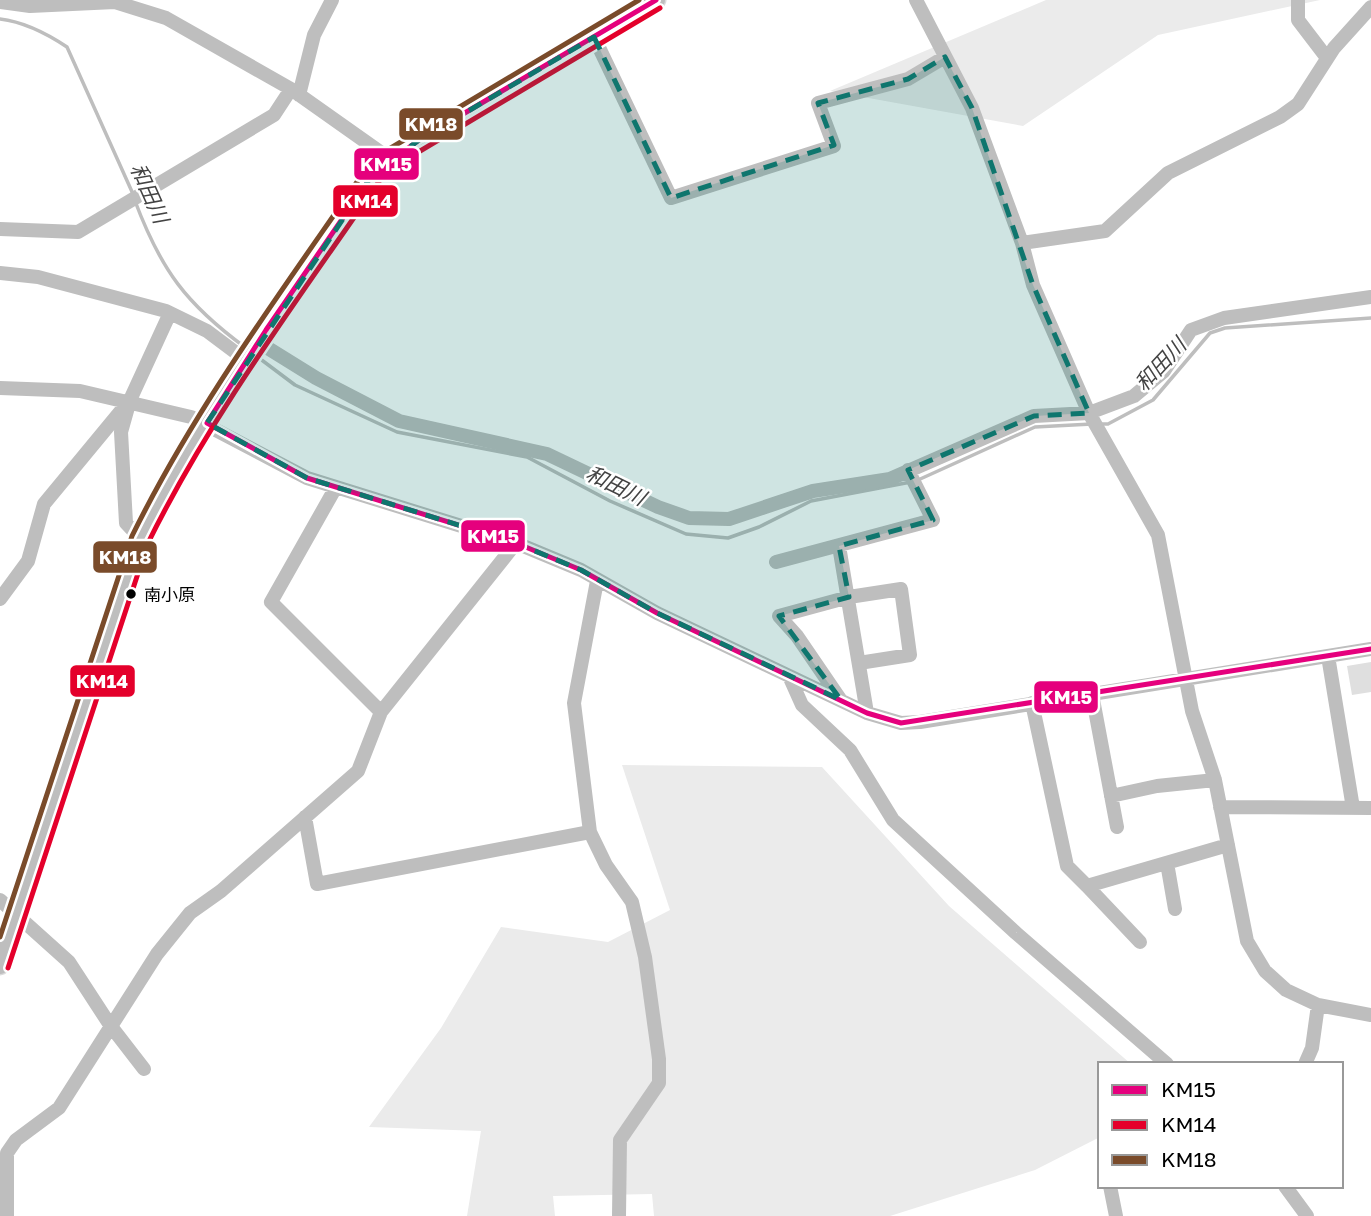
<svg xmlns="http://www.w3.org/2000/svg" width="1371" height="1216" viewBox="0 0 1371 1216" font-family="'Golos Text','Noto Sans JP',sans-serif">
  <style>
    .green { fill: #ebebeb }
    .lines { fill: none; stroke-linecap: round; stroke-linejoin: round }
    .stream { stroke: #bebebe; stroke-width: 3.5 }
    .building { fill: #dfdfdf }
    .major-casing { stroke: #dbdbdb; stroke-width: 21 }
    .minor { stroke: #bebebe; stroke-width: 14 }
    .major { stroke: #bebebe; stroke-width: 18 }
    .bus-1-casing { stroke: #fff; stroke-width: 10 }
    .bus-2-casing { stroke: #fff; stroke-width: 10 }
    .bus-3-casing { stroke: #fff; stroke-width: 10 }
    .bus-1 { stroke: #e5007d; stroke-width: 5 }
    .bus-2 { stroke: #e4002b; stroke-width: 5 }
    .bus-3 { stroke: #7a4b2a; stroke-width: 5 }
    .marked { fill: #0f766e; fill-opacity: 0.2; stroke: #0f766e; stroke-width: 5; stroke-dasharray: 14 9; stroke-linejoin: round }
    .bus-dot { fill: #000; stroke: #fff; stroke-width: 2.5 }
    .labels { text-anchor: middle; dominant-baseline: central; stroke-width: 5; stroke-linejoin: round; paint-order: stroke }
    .bus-label { font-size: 17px; fill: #000; stroke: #fff; text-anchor: start }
    .water-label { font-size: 21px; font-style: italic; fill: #434343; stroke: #fff }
    .line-badge { stroke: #fff; stroke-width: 2.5 }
    .badge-label { font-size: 19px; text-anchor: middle; font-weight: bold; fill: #fff }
  </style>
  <rect width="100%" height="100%" fill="#fff"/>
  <path class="green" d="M1046,0h274l-162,35 -135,91 -193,-35z
    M622,765l200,2 127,139 182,158h-31v73l-65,33 -145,46h-236l-2,-22 -99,2 2,20h-88l14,-85 -112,-4 72,-99 60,-101 107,15 62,-32z"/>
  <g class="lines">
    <path class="stream" d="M0,19c25,3 46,14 67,28l66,147
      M135,201c26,69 51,103 111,147
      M255,355l40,30 102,47 130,25 83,44 76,33 42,4 31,-11 52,-26 100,-19
      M1100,424h8l45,-24 57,-67 15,-5 146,-10
      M918,480l117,-53 57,-3"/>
  </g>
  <path class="building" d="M1371,662v30l-19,3 -5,-29z"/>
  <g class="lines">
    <g class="major-casing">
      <path id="major" d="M0,965l140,-425 28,-57 98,-153 107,-156 17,-15 266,-159"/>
    </g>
    <path class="minor" d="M916,0l56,108 50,135 11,42 56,128 69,122 34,176 23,69 32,161 18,30 21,19 32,15 53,10
      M1298,0v20l29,38
      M0,2l30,4 85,-4 51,16 125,71 99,70
      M594,37l77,161 163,-52 -16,-43 90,-24 37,-22
      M299,95l15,-60 18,-35
      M0,229l78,3 196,-117 17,-26
      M1022,243l83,-12 63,-58 112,-56 18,-13 36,-56 37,-41
      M0,273l38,4 128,34 41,20 40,30
      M258,342l58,36 83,43 148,33 111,53 31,11 40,1 84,-28 77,-12 144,-63 55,-3 45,-17 30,-25 27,-41 33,-12 147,-21
      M0,388l80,3 111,26 116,61 209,65 65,27 76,43 210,100 34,10 19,-1 451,-73
      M336,487l-65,115 110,110
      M140,538l-14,-15 -5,-91 9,-32 40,-87
      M839,546l28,167
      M776,562l157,-42 -25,-50
      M597,581l-23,122 16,129 16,33 26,37 13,55 14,102v24l-39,57 -1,76
      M0,599l28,-38 16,-57 81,-98
      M1328,656l25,152
      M789,676l13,29 48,45 43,70 123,113 151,131
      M1092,694l25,133
      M840,699l-43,-63 -18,-20 70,-19 52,-8 9,66 -51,8
      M1032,703l35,163 20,20 141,-41
      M1111,796l46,-10 58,-6
      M1220,807l151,1
      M305,817l12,67 273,-52
      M1167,863l8,46
      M1087,886l53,56
      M0,900l69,62 41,63 34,44
      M1305,1064l7,-16 6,-43
      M1110,1186l6,30
      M1285,1186l22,30
      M7,1216v-63l9,-13 43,-32 98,-154 33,-41 31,-22 137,-120 23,-59 135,-169"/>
    <use href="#major" class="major"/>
    <g class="bus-1-casing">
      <path id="bus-1" d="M207,423l100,55 209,65 65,27 76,43 210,100 34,10 470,-74
        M207,423l59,-93 107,-156 46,-34 237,-140"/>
    </g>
    <g class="bus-2-casing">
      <path id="bus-2" d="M8,968l140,-425c63,-128 151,-245 232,-363l15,-14 265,-158"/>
    </g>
    <g class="bus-3-casing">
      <path id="bus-3" d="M0,937l132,-401c64,-130 152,-248 234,-367l18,-17 255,-152"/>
    </g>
    <use href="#bus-1" class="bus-1"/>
    <use href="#bus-2" class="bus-2"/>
    <use href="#bus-3" class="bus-3"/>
  </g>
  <path class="marked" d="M594,37l77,161 163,-53 -16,-42 90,-24 37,-22 27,51 61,177 56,128 -55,3 -126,54 25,50 -94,26 10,51 -70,19 62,84 -184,-87 -76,-43 -65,-27 -209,-65 -100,-55 166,-249 46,-34z"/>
  <circle class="bus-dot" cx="131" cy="594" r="6"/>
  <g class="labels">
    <g class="bus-label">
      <text x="144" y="594">南小原</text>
    </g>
    <g class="water-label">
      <text transform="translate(150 193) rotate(66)">和田川</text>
      <text transform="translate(1160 364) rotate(-47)">和田川</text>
      <text transform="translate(616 485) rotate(26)">和田川</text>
    </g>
  </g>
  <g class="line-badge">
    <rect x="398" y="107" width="66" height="34" rx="7" fill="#7a4b2a"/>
    <rect x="353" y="147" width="67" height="34" rx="7" fill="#e5007d"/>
    <rect x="332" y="184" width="67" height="34" rx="7" fill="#e4002b"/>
    <rect x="460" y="519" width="66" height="34" rx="7" fill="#e5007d"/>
    <rect x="92" y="540" width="66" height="34" rx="7" fill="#7a4b2a"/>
    <rect x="69" y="664" width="67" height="34" rx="7" fill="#e4002b"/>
    <rect x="1033" y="680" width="66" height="34" rx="7" fill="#e5007d"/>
  </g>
  <g class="badge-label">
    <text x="431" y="131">KM18</text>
    <text x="386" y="171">KM15</text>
    <text x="366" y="208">KM14</text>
    <text x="493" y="543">KM15</text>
    <text x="125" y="564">KM18</text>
    <text x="102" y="688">KM14</text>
    <text x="1066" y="704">KM15</text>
  </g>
  <rect x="1098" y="1062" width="245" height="126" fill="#ffffff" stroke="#999999" stroke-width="2"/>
  <rect x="1112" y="1085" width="35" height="10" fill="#e5007d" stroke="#999999" stroke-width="2"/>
  <text x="1161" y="1097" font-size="21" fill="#000000">KM15</text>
  <rect x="1112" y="1120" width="35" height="10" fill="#e4002b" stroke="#999999" stroke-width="2"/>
  <text x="1161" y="1132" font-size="21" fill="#000000">KM14</text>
  <rect x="1112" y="1155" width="35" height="10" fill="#7a4b2a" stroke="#999999" stroke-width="2"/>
  <text x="1161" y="1167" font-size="21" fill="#000000">KM18</text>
</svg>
